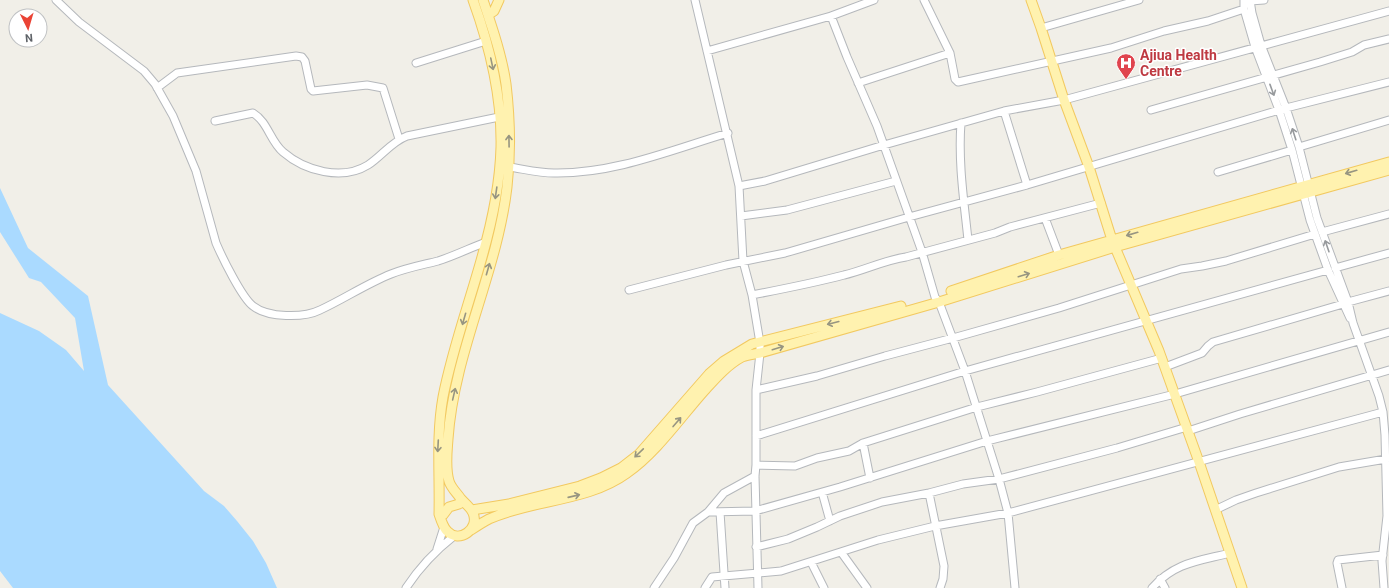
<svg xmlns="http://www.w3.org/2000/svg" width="1389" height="588" viewBox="0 0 1389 588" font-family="Roboto,sans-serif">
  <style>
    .water { fill: #aadaff }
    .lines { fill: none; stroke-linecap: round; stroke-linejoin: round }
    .minor-casing { stroke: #b5b8bc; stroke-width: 9 }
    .major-casing { stroke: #f2c960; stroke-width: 11 }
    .minor { stroke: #fff; stroke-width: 7 }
    .major { stroke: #fff2af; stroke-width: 9 }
    .oneway { stroke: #979581 }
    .oneway2 { stroke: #979a9d }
    .labels { text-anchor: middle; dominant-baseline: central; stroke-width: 3; stroke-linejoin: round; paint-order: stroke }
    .health-label { font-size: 14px; font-weight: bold; fill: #be3a42; stroke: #fff; text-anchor: start }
  </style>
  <rect width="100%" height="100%" fill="#f1efe8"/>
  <path class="water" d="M0,188l28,60 60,48 20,89 96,106 20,15 13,15 16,20 13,22 11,25h-264l-13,-17v-258l39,18 27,19 18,21 -9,-53 -34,-36 -12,-4 -29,-46z"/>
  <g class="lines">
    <g class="minor-casing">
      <path id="minor" d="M56,0l23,22 65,49 11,13 18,32 23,55 20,72c6,14 26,55 37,63 15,12 51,12 67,4 24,-11 46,-26 71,-36 15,-6 31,-9 47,-13 16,-5 32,-13 48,-19
        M695,0l44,186 4,75 9,34 8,48v10l-4,37v75l-1,11 3,112
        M924,0l26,53 5,26 3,3 153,-34 53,-17 44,-10 36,-12
        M1244,0v9l11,38 24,63 13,40 18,70 18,50 22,48
        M1250,0l2,13 9,32 25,63 13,39 18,71 31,84 5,21 26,73 4,16 2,23 2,81 -5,45 2,27
        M1250,1l14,-1
        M831,16l16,41 30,69 45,126 13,45 4,5 26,69 34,108 9,34 7,75
        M1041,28l98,-28
        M707,51l124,-35 43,-16
        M416,63l70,-22
        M858,83l92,-30
        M157,88l20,-15 119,-17 6,1 3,4 6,28 2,2 54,-6 16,3 16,51
        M1151,110l169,-48 32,-10 12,-7 25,-6
        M1004,111l23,74
        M215,121l38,-8c15,9 17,28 30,39 22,19 59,29 85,13 14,-9 23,-23 39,-29l92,-19
        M961,123c-3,39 3,78 7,117
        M1299,147l90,-27
        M509,167c14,2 30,6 45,6 60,1 117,-23 174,-40
        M1218,172l74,-22
        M739,186l26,-5 119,-36 120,-34 60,-11 325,-89
        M741,216l46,-6 109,-29
        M1045,218l14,37
        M1322,232l67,-18
        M1335,268l54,-15
        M629,290l97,-25 59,-12 124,-36 118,-32 259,-77 103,-26
        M752,295c31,-6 62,-12 92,-20 21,-5 41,-15 62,-18l89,-24 15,-6 91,-24
        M1348,302l41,-11
        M1165,367l37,-14 6,-7 5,-4 130,-38
        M756,390l61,-14 68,-20 68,-18 106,-30 122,-39 21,-3 24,-5 89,-27
        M1188,431l52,-17 149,-44
        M756,436l209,-65 363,-101
        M863,443l7,35
        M756,465l39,1 22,-8 32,-7 14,-8 114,-36 60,-15 125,-34
        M822,492l8,29
        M929,493l15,73 -1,13 -3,9
        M1215,510l21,-10 20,-7 83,-26 47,-8
        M708,512l47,-1 85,-24 147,-46 188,-47 214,-62
        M720,512l5,76
        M756,547l32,-8 29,-12 23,-11 42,-14 47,-9 34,-9 36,-5 118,-31 70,-21
        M437,549l7,-22
        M841,552l26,36
        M811,562l13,26
        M1160,579l5,9
        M406,588c13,-20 29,-37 48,-52
        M654,588l20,-30 19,-35 15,-11 16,-19 31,-17
        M705,588l7,-11 69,-6 97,-31 57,-14 73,-13 375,-101
        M1152,588c23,-26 47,-27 78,-35
        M1342,588l-5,-25 1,-3 45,-5"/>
    </g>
    <g class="major-casing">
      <path id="major" d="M1031,0l10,28 23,72 25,67 23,73 47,111 40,111 43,126
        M488,15l6,-4 5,-11
        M951,291l108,-36 330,-93
        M461,499c-4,-6 -10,-11 -12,-18 -4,-13 -2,-28 -1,-42 6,-87 49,-166 59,-252 4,-34 3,-69 -1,-103 -4,-28 -14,-57 -23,-84
        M461,499c4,4 10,9 12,14 7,16 -14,31 -26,18 -4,-4 -6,-11 -8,-17l4,1 6,-8 10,-3z
        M472,510l37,-6 71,-18 21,-8 20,-10 18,-14 70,-80 15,-13 28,-17 149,-38
        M439,514c1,-39 -3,-78 4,-117 9,-47 26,-93 39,-140 10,-35 18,-73 19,-110 1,-50 -11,-100 -28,-147
        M471,530c6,-4 12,-8 18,-11 45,-20 98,-17 138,-46 29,-20 53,-55 77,-82 11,-12 23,-26 38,-34 5,-2 13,-3 18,-4l179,-51 176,-55 274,-77"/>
    </g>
    <use href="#minor" class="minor"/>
    <use href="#major" class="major"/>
  </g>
  <defs><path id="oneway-shaft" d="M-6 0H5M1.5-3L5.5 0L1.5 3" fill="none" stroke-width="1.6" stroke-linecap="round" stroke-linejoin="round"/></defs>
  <g class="oneway">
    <use href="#oneway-shaft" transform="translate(492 64) rotate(78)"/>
    <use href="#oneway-shaft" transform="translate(509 141) rotate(-91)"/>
    <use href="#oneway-shaft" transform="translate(1351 172) rotate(164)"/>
    <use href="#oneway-shaft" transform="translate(496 193) rotate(98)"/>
    <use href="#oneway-shaft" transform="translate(1132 234) rotate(164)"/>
    <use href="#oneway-shaft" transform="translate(488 269) rotate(-74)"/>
    <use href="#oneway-shaft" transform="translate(1024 275) rotate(-17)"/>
    <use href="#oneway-shaft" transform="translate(464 319) rotate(106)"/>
    <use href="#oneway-shaft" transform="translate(833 323) rotate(166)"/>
    <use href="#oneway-shaft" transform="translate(778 348) rotate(-17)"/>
    <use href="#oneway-shaft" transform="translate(454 394) rotate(-77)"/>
    <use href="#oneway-shaft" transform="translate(677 422) rotate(-49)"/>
    <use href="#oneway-shaft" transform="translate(438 446) rotate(93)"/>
    <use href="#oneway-shaft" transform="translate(639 453) rotate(136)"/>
    <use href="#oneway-shaft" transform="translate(574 496) rotate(-13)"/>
  </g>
  <g class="oneway2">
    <use href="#oneway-shaft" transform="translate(1272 90) rotate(70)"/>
    <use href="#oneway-shaft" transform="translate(1294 134) rotate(-108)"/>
    <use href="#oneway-shaft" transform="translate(1327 246) rotate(-109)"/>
  </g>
  <defs>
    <g id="hospital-pin" transform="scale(1)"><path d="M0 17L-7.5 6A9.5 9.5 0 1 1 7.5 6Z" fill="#e0444e" stroke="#fff"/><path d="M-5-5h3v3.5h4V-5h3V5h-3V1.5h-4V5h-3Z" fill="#fff"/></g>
  </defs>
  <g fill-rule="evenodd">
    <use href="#hospital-pin" x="1126" y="63"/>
  </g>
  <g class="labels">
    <g class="health-label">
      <text x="1140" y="55">Ajiua Health<tspan x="1140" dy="16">Centre</tspan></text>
    </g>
  </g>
  <g transform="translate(28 28) rotate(175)"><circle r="19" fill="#ffffff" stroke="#bfc1c3"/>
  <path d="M0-3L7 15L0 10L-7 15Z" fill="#ea4335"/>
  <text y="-6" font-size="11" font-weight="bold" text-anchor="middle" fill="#5f6368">N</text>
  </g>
</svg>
